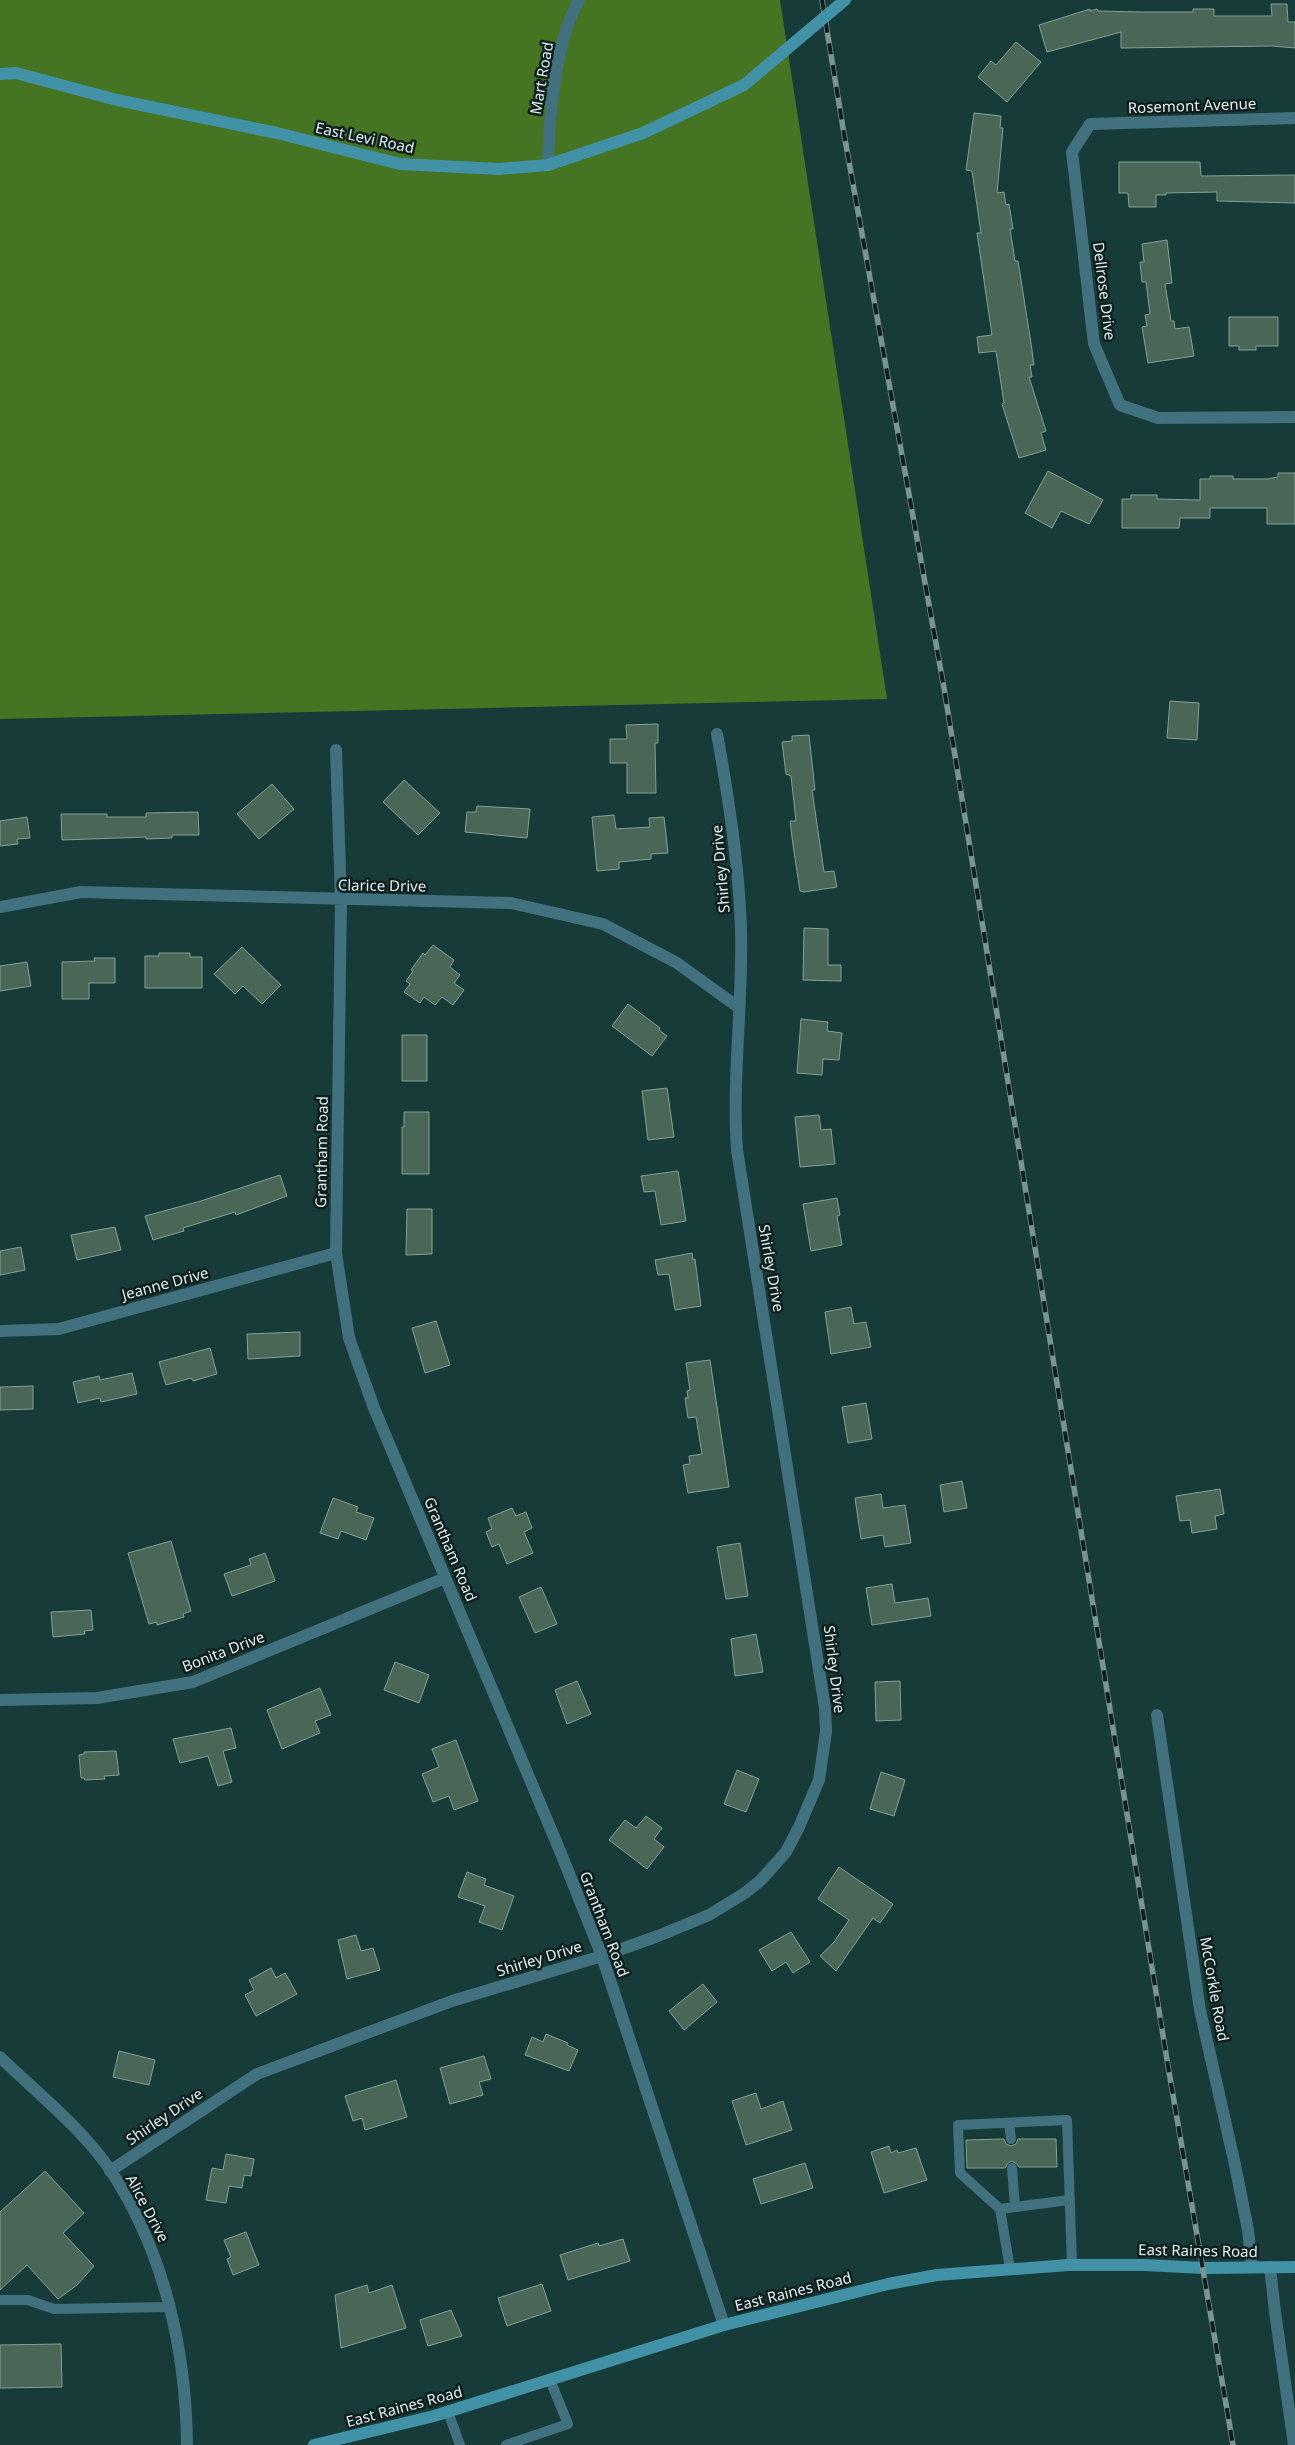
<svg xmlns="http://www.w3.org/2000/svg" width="1295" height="2445" viewBox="0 0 1295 2445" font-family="'Noto Sans',sans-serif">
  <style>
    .forest { fill: #457423 }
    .building { fill: #496657; stroke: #83a292 }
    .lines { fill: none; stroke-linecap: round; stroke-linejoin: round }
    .lane { stroke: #41717e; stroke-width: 10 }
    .street { stroke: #41717e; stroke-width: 12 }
    .secondary { stroke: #4192a6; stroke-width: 12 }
    .rail-casing { stroke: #799493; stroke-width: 5.5 }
    .rail { stroke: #101f1e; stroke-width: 4; stroke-dasharray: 11; stroke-linecap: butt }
    .secondary-bridge { stroke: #4192a6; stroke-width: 12 }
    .labels { text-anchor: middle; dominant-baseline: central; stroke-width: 5; stroke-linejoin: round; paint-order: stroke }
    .street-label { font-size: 15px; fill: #dcefee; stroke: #101f1e }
  </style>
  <rect width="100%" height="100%" fill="#173b39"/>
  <path class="forest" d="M0,0h780l107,699 -887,20z"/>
  <path class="building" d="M1271,4h16l1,18h7v26l-23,-2 -151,2v-16l-74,20 -8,-27 51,-16v2l7,-2 1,2 43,1h52v-3h21v7h58z
    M1016,42l25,20 -34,40 -29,-25 13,-16 5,4z
    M974,113l27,3 -1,12h3l-6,65 7,-1 2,13 3,-1 4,25h-3l5,32h3l13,82 3,22h-4l2,12h-3l17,54 -5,2 5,17 -27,8 -17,-54 2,-1 -8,-52 -17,2 -2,-16 15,-2 -15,-102h4l-9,-62 -6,-1z
    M1119,162h81l1,14 94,-1v28l-78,-2v-9l-51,1v2h-10v12h-27l-1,-14h-9z
    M1167,240l5,43 -7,1 6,37h3l1,8 14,-2 5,29 -46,7 -6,-36 5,-1 -2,-11 5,-1 -4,-32h-4l-2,-20h4l-2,-18z
    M1229,317h49v29h-22v4h-17v-4h-10z
    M1048,471l55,29 -14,24 -28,-13 -9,17 -27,-15z
    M1278,473h17v51h-28v-16h-57v10h-30l-1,10h-57v-29h9v-4h26v4l43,1v-21h10v-3h23v3h34l11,-2z
    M1170,701l29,2 -2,37 -30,-2z
    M658,724v19h-3l1,50h-29v-30h-17v-24h17l-1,-14z
    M809,735l6,55h-3l12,82 10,-1 3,16 -33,5 -4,-1 -7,-46 -3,-24h6l-5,-45 -5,-2 -4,-32 10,-1v-5z
    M404,780l36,33 -22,22 -35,-33z
    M272,784l22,25 -35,30 -22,-25z
    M477,806l53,3 -3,29 -62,-6 2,-20h9z
    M198,812l1,23h-27v3l-26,1v-2l-84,3 -1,-26h46v3h39v-4z
    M614,815l2,14 34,-2 -1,-9 15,-1 4,36 -17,1v5l-32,3v7l-22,2 -5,-54z
    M27,817l3,21 -13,1 1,5 -18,2v-25z
    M804,928l24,1v36h13v16l-38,-1z
    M433,945l21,15 -4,7 10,8 -6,8 10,7 -11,15 -11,-8 -7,8 -11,-8 -4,6 -16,-11 6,-8 -4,-3 7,-10 -2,-1 12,-17 2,2z
    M242,947l39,38 -19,19 -19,-18 -8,8 -21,-20z
    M159,953h31v4h12v31h-57v-32h14z
    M94,958h21v25h-26v16h-27v-37l33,-1z
    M27,962l4,24 -31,5v-25z
    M628,1004l32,24 -1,2 8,6 -15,20 -40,-30z
    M801,1019l27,3 -1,9 15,2 -3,27 -16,-1 -1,16 -25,-2z
    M402,1035h25v46h-25z
    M667,1088l7,49 -26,3 -6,-49z
    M404,1112h25v62h-27v-47h2z
    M819,1115l2,15 10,-1 4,35 -35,3 -5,-50z
    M678,1171l8,50 -25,4 -6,-34 -11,1 -3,-16z
    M280,1175l7,21 -51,19 -1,-3 -52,16 1,3 -31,9 -8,-24 56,-15z
    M837,1198l3,17 -3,1 5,29 -31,6 -8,-47z
    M407,1209h25v45l-26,1z
    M115,1227l6,23 -44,10 -6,-25z
    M21,1247l4,23 -25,5v-24z
    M692,1253l1,7 2,-1 6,47 -26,4 -6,-36 -11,1 -3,-15z
    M851,1307l3,17 12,-2 5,25 -40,7 -6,-42z
    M436,1321l14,44 -25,8 -13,-45z
    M300,1332v24l-52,3 -1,-25z
    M210,1348l7,26 -24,7 -2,-3 -25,7 -7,-23z
    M710,1360l19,127 -41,6 -5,-28 7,-1 -1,-8 13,-2 -6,-37 -8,1 -3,-20h3l-1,-7 3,-1 -4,-27z
    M132,1373l5,21 -36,8 -1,-4 -22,5 -5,-21 26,-6 1,4z
    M33,1386v23l-33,1v-23z
    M866,1403l6,36 -24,4 -6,-36z
    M962,1481l5,27 -23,4 -4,-27z
    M1220,1489l4,25 -9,2 2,13 -25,4 -2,-13 -10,1 -4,-25z
    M881,1494l2,14 22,-3 6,38 -26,4 -2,-12 -22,4 -6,-41z
    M333,1498l25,9 -2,5 18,6 -8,22 -25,-9 -3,8 -18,-6z
    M512,1508l4,8 10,-4 6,16 -8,4 9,21 -26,11 -8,-20 -7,3 -6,-15 6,-3 -4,-11z
    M171,1541l20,70 -8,3 1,3 -27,8v-3l-8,2 -21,-71z
    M740,1543l8,53 -22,3 -9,-52z
    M265,1553l10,28 -43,15 -8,-22 27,-9 -2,-6z
    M892,1584l3,19 33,-5 3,18 -59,9 -6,-37z
    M541,1587l16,37 -22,9 -16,-36z
    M91,1610l2,20 -9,1 1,3 -32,3 -2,-25z
    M756,1634l7,38 -28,4 -4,-37z
    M395,1662l34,13 -10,28 -35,-13z
    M577,1681l14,33 -24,10 -12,-34z
    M900,1681l1,39 -25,1 -1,-39z
    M320,1688l11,27 -16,6 5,12 -38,16 -15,-39z
    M231,1728l5,20 -13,3 9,31 -14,4 -10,-30 -28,7 -7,-24z
    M456,1740l22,61 -24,9 -5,-14 -16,6 -11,-28 17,-7 -7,-18z
    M116,1751l3,24 -15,1 1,3 -20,1 -1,-2h-3l-2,-23 5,-1v-2z
    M737,1770l22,9 -13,33 -22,-8z
    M881,1772l24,8 -11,36 -24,-7z
    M646,1816l16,12 -8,11 10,8 -17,22 -38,-29 16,-20 11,8z
    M839,1867l54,37 -13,19 -7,-5 -37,53 -16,-15 14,-14 15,-22 -31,-21z
    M467,1872l19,7 -2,6 30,11 -12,34 -23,-8 6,-16 -27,-9z
    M791,1932l19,30 -17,11 -7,-11 -14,9 -13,-21z
    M356,1935l5,16 12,-3 7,22 -33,9 -9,-39z
    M271,1968l5,10 9,-5 12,21 -41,22 -11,-21 9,-5 -5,-10z
    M703,1984l14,18 -33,28 -15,-19z
    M546,2034l22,9 -1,2 11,5 -9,21 -44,-16 7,-18 11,5z
    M119,2051l36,9 -6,25 -36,-8z
    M484,2056l7,23 -12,3 4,13 -33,9 -10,-36z
    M396,2080l11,37 -42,13 -3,-12 -9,3 -8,-25z
    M756,2093l5,16 22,-8 9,29 -46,15 -14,-44z
    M1004,2139l2,5 5,2 5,-2 2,-5h38l1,28h-38l-2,-3 -5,-3 -4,2 -3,5h-38l-1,-28z
    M889,2146l2,7 6,-3 1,3 18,-5 11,32 -43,13 -13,-41z
    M226,2154l28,5 -3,17 -7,-1 -2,13 -13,-2 -3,17 -20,-3 6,-32 11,2z
    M805,2163l8,25 -52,16 -8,-25z
    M45,2171l39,42 -21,20 31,33 -17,19 -19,14 -31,-34 -27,25v-78z
    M246,2232l13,33 -26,10 -6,-16 4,-2 -7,-17z
    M623,2239l7,22 -62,19 -8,-25 38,-12 1,3z
    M542,2284l9,27 -44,15 -9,-28z
    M367,2285l2,8 23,-8 14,43 -65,20 -6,-53z
    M451,2310l11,26 -34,10 -8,-26z
    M61,2344l1,43 -62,1v-43z"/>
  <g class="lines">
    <path class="lane" d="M1009,2123l2,16
      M1012,2168l3,38
      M1000,2209l69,-9
      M1010,2269l-10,-60 -40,-36 -2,-48 109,-5 5,145
      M0,2300h28l26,9 116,-2
      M448,2412l12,33
      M506,2445l62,-21 -18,-44"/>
    <path class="street" d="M1295,118l-205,6 -18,28 22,192 26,61 38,13 137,-1
      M548,165c1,-48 7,-123 31,-165
      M336,750l5,151 -5,352 13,85 25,70 186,443 42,105 122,369
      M0,907l81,-15 430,11 92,21 74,39 61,44
      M0,1331l59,-2 277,-76
      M0,1700l97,-2 96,-16 252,-104
      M1157,1715l43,295 35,155 13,65 4,37
      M0,2057c37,36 82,71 111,114 53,81 75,178 76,274
      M110,2171l147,-97 195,-73 150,-45 56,-20 51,-21 36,-22 15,-12 26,-29 13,-25 20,-47 7,-48 -1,-24 -88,-558c-5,-74 6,-147 4,-220 -2,-66 -12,-131 -24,-196
      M1270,2267l5,45 19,133"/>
    <path class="secondary" d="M0,74l16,-1 101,27 160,33 123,31 99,5 49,-4 95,-32 101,-48
      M314,2445l120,-29 290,-91 164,-41 49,-9 131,-10h76l60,3 91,-1"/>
    <g class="rail-casing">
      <path id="rail" d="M822,0l22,134 100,554 223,1372 66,385"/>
    </g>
    <use href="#rail" class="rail"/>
    <path class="secondary-bridge" d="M744,85l101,-85"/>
  </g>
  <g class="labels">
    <g class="street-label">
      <text transform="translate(541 78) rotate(-80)">Mart Road</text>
      <text transform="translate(1192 105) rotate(-2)">Rosemont Avenue</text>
      <text transform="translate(365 137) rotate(12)">East Levi Road</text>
      <text transform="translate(1105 291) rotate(83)">Dellrose Drive</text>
      <text transform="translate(720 869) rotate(-95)">Shirley Drive</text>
      <text transform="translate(382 885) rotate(1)">Clarice Drive</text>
      <text transform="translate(321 1152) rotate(-89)">Grantham Road</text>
      <text transform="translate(772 1268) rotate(80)">Shirley Drive</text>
      <text transform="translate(165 1283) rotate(-15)">Jeanne Drive</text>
      <text transform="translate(451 1549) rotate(67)">Grantham Road</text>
      <text transform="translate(223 1651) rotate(-21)">Bonita Drive</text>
      <text transform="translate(835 1669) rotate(83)">Shirley Drive</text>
      <text transform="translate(605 1924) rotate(69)">Grantham Road</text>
      <text transform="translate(539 1958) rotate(-17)">Shirley Drive</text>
      <text transform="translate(1215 1989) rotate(80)">McCorkle Road</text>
      <text transform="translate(164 2116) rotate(-34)">Shirley Drive</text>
      <text transform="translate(148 2208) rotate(62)">Alice Drive</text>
      <text transform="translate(1198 2250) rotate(1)">East Raines Road</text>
      <text transform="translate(793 2291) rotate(-14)">East Raines Road</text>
      <text transform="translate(404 2406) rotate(-15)">East Raines Road</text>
    </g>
  </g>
</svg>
